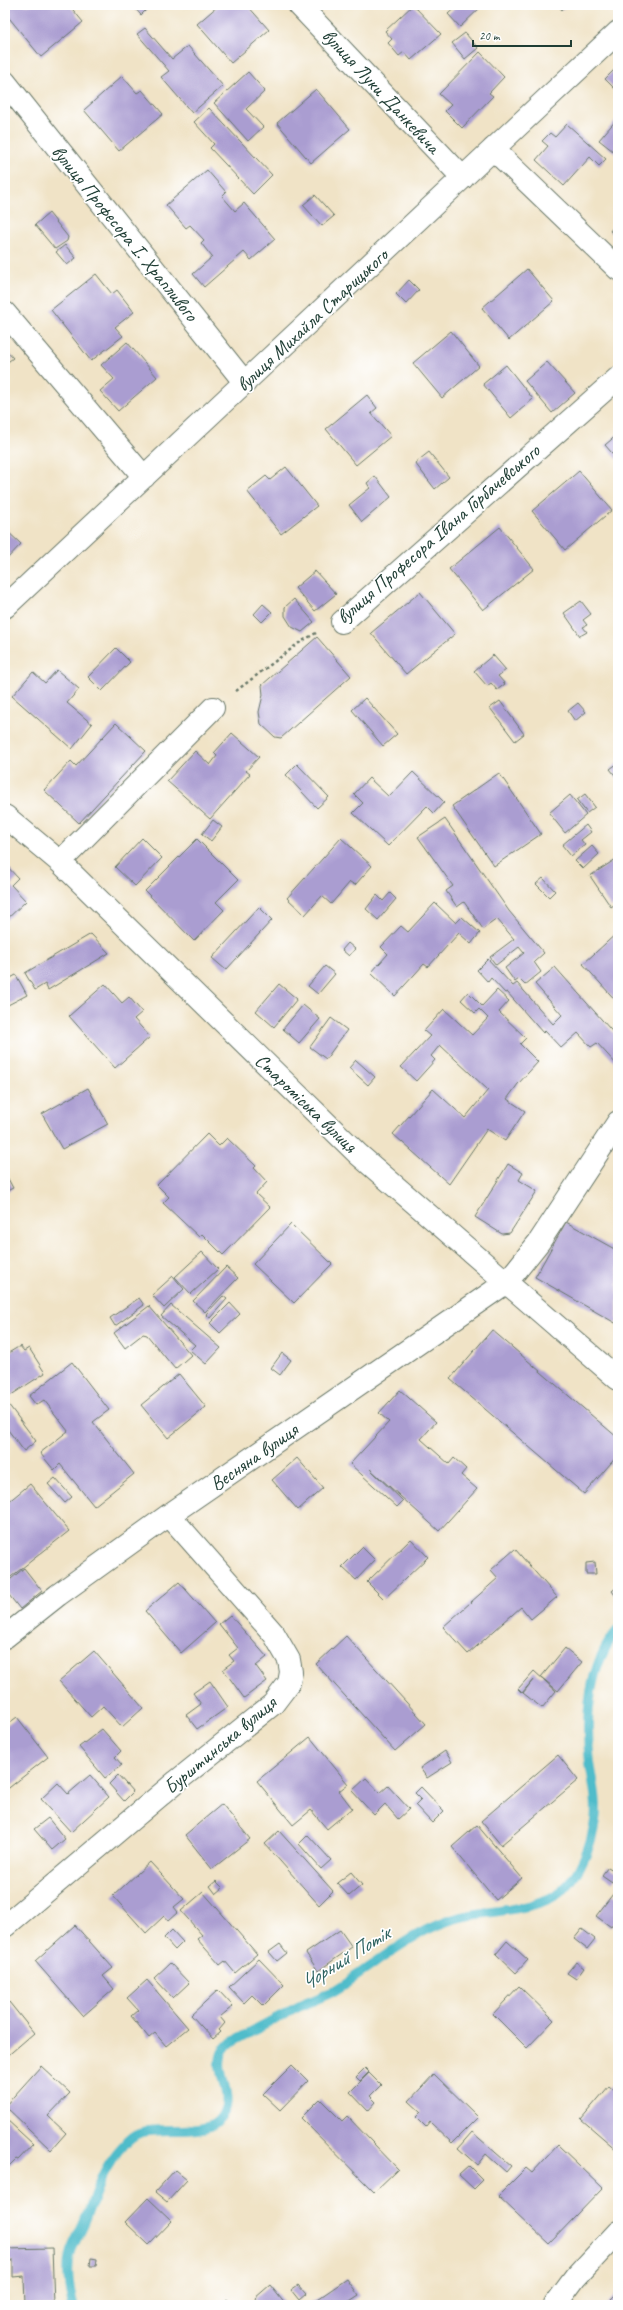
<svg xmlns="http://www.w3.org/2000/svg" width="623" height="2310" viewBox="0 0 623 2310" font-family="Caveat,sans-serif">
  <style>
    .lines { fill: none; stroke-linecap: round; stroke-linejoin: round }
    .stream { stroke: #50bcca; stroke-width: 10 }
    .building { fill: #aa9dd1 }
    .minor-casing { stroke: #687767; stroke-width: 24 }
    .path { stroke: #687767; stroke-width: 2.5; stroke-dasharray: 3 3; stroke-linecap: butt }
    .minor { stroke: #fff; stroke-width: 22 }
    .labels { text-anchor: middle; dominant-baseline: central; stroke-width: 3.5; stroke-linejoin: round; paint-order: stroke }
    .street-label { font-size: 20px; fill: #1f3d34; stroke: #fff }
    .water-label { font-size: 21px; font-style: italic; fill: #2e6361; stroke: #fff }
  </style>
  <rect width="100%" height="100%" fill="#fff"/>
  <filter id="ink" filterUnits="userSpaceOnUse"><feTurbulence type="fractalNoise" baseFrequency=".025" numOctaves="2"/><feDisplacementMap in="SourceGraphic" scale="8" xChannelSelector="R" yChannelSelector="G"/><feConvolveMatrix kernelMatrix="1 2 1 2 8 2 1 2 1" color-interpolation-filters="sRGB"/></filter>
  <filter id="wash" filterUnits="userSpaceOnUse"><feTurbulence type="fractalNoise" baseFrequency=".012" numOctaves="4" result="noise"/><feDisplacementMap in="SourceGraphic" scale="16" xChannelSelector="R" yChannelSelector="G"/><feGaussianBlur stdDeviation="0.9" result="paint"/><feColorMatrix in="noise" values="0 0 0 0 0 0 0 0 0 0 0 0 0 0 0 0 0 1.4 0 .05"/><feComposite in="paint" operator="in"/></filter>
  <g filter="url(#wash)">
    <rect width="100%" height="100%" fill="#f0e3c6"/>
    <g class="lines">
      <path class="stream" d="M73,2305c-4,-16 -7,-38 -2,-54 4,-11 11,-22 15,-33 12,-29 14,-47 37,-72 4,-5 10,-11 16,-13 21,-7 65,3 79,-12 24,-26 -12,-51 9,-76 25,-14 50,-27 75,-40 10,-4 20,-8 30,-13 42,-25 80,-63 129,-75 31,-7 79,-6 103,-28 16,-15 28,-46 31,-68 3,-19 -2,-39 -5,-58 -5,-44 -2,-99 28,-133"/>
    </g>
    <g id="blocks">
      <path class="building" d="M5,5h64l14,17 -42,35 -36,-44z
        M132,5h19l-10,10z
        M219,5h28l22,25 -38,33 -34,-39z
        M413,5l28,29 -30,26 -7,-8 -5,4 -11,-13 4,-4 -7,-8z
        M458,5h25l-23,22 -12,-13z
        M557,5h10l-5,5z
        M145,28l27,31 16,-13 35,40 -31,27 -31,-36 8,-6 -32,-37z
        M465,33l13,15 -13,11 -13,-16z
        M480,52l24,25 -15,16 4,3 -31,32 -17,-17 6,-6 -12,-11z
        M618,66v26l-13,-13z
        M248,72l17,19 -19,18 17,18 -15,14 -34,-38z
        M122,76l15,17 5,-3 21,24 -44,37 -35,-41z
        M316,89l34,40 -39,34 -34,-40z
        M209,108l63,67 -19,19 -43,-46 4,-4 -20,-22z
        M617,119l1,1v35l-19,-15z
        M567,124l39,35 -7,7 -9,-9 -26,29 -28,-26 12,-14 -6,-5 8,-8 5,4z
        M207,170l19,22 -4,4 13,15 9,-8 31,36 -24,21 -7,-8 -40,35 -11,-13 19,-17 -11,-14 3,-3 -14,-15 -4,3 -20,-23z
        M315,195l19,21 -12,10 -19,-21z
        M49,213l19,24 -1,4 -12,8 -20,-24z
        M618,221v16l-8,-6z
        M65,245l11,13 -9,7 -11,-13z
        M527,269l27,32 -45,39 -27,-32z
        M96,274l16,20 5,-4 17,22 -19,15 8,9 -32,25 -40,-51z
        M409,280l10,10 -13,14 -10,-10z
        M451,331l28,35 -37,32 -29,-35z
        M127,342l30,35 -39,34 -18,-20 14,-12 -13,-14z
        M5,349l8,9 -8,6z
        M547,362l28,31 -23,20 -27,-32z
        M506,365l27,34 -22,19 -28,-34z
        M367,395l10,13 -6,5 20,23 -35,29 -30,-36z
        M618,434v26l-13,-15z
        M429,452l20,25 -14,12 -20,-26z
        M286,467l31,39 -36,28 -34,-43 19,-15 4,4z
        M579,471l33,39 -47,40 -33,-39z
        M375,476l16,21 -29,25 -13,-17 21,-17 -3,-5z
        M500,527l34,42 -51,41 -34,-41z
        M5,529l16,15 -16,17z
        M315,571l21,23 -21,17 -20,-23z
        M420,592l35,42 -49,40 -35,-41z
        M294,599l20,23 -12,10 -10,-5 -7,-11v-9z
        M581,601l10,13 -8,6 4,5 -4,2 4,5 -7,4 -16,-23z
        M263,604l9,8 -10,10 -8,-8z
        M317,637l34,39 -70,62 -6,-1 -14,-13 -2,-12 4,-17 -1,-10z
        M116,648l14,14 -28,29 -14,-14z
        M493,655l13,15 -8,6 7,8 -8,6 -6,-7 -4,3 -13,-15z
        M57,670l22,19 -12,14 25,21 -20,25 -60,-53 21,-24 12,11z
        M365,698l32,36 -14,12 -31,-36z
        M500,701l24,33 -9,7 -25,-33z
        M578,703l8,9 -11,9 -7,-10z
        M116,723l30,28 -67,72 -35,-33 27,-29 5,5z
        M232,733l27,24 -13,14 4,3 -40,45 -43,-38 28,-30 15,14 7,-9 -3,-3z
        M618,763v16l-8,-10z
        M297,764l32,33 -12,11 -31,-33z
        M413,772l31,30 -10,11 -7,-7 -39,40 -35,-33 10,-10 -9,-9 15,-16 20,19z
        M499,773l42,61 -47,32 -42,-60z
        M585,794l10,13 -8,6 -10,-13z
        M570,795l16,20 -21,18 -16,-20z
        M445,819l64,92 35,42 -10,9 7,10 -16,13 -6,-6 -4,3 -10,-14 19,-15 -5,-6 -23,18 -6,-8 24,-18 -17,-20 -14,10 -19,-27 -7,5 -11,-16 7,-5 -35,-49z
        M213,820l9,7 -11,14 -9,-7z
        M586,825l5,7 -10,8 4,5 -14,11 -9,-11z
        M142,838l20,20 -27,28 -20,-19z
        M341,838l31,28 -17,19 -5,-3 -19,22 -9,-8 -17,19 -18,-17z
        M197,839l41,41 -22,22 8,8 -30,31 -49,-50z
        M592,846l7,8 -16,15 -8,-8z
        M616,859l2,3v40l-7,5 -21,-31z
        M5,864l13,14 -7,7 15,16 -21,20z
        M543,878l12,13 -6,6 -13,-13z
        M390,893l6,6 -18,21 -12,-11 11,-14 6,6z
        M435,903l21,20 6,-6 18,16 -9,11 -12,-11 -31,34 -4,-3 -29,32 -24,-23 17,-19 -7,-7 20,-21 7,6z
        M259,907l13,13 -46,50 -14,-12z
        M618,932v71l-35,-39z
        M91,934l18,19 -61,37 -3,-6 -10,6 -10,-17z
        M348,943l7,6 -6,7 -7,-6z
        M488,959l25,27 4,-3 36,41 9,-9 -27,-31 20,-17 63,71v26l-1,1 -20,-22 -6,4 -13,-14 -17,15 -16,-17 -2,2 -36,-41 -2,1 -14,-15 -3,4 -11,-12z
        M325,966l10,8 -17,20 -10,-8z
        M16,975l11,20 -21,11 -1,-25z
        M105,984l17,19 7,-6 13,15 -8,7 16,18 -35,31 -46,-52z
        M279,984l18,15 -23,28 -18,-16z
        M497,990l12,11 -10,11 27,26 -6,6 18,18 -20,22 -11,15 18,12 -20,30 -18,-12 -38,55 -56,-50 40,-45 32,29 23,-28 -48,-45 -9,11 4,4 -19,21 -15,-14 29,-31 -6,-5 20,-22 28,26 16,-17 -9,-9 -4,4 -14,-13 7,-8 14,14z
        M303,1005l17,14 -21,24 -16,-14z
        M331,1018l16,12 -21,29 -16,-12z
        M356,1060l19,17 -7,8 -19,-17z
        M88,1088l20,36 -46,25 -20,-35z
        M207,1134l12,12 8,-8 29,28 -2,2 13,14 -11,12 14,13 -47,48 -21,-21 -3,3 -36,-34 6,-6 -12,-12z
        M508,1164l15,9 -4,7 18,11 -27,42 -8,1 -27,-17z
        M5,1173l8,15 -8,4z
        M566,1222l52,29 -1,73 -82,-47z
        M291,1224l41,40 -38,39 -41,-39z
        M202,1252l16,17 -27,25 -16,-17z
        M226,1267l12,11 -33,34 -12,-11z
        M173,1276l11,13 -20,19 -12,-13z
        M223,1296l4,3 -17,19 -4,-4z
        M139,1298l5,7 -29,21 -5,-8z
        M230,1303l10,11 -20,19 -10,-10z
        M171,1305l50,43 -15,16 -16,-14 5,-5 -34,-29z
        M149,1306l42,49 -16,14 -28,-34 -4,-1 -18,14 -11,-15z
        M492,1330l126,108v17l-34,39 -134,-115z
        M20,1346l4,5 5,-3 16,25 -40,26v-44z
        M282,1353l9,7 -11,15 -9,-7z
        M72,1362l37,48 -16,12 41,52 -40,32 -34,-42 -6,6 -14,-17 28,-22 -24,-31 -8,5 -7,-9z
        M179,1374l27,33 -38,31 -27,-33z
        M400,1390l36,32 -15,17 28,25 5,-6 12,11 -5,6 16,14 -38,42 -69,-62 33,32 -6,6 -47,-43 39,-42 -10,-9z
        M8,1404l28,37 -12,10 -19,-25v-19z
        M297,1458l26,30 -25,22 -26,-30z
        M55,1478l17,19 -7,6 -17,-19z
        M30,1484l39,47 -62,49 -2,-3v-76l2,2z
        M411,1539l17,18 -44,42 -17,-17z
        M362,1547l13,13 -19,20 -14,-13z
        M515,1549l42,48 -26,22 -10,-12 -53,47 -25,-27 55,-49 -7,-8z
        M595,1562l1,12h-10v-11z
        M24,1568l18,23 -22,18 -15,-19v-6z
        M179,1582l36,41 -34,30 -36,-42z
        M618,1586v13l-6,-8z
        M230,1615l37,42 -11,9 11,15 -23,17 -21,-29 11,-8 -5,-6 9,-7 -19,-24z
        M346,1636l80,88 -31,27 -79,-87z
        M565,1648l17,14 -24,29 -17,-14z
        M94,1651l49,57 -21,19 -19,-21 -12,11 -32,-36z
        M534,1671l22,20 -14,17 -19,-15 10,-13 -11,13 -4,-4z
        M210,1681l18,26 -31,22 -11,-14 15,-11 -8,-11z
        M17,1717l31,40 -43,34v-65z
        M102,1729l19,22 -6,6 7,8 -17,13 -26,-31z
        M310,1737l38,47 -9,7 13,17 -25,21 -16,-19 -18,15 -36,-44z
        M445,1751l7,11 -25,16 -7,-10z
        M558,1755l20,25 -77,65 -20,-24z
        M90,1775l19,22 -38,35 -30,-33 17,-16 10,11z
        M118,1775l15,17 -9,9 -15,-17z
        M366,1778l14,15 8,-7 21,23 -11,10 -13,-15 -11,11 -22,-24z
        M421,1787l23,24 -12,12 -17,-18 6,-6 -6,-6z
        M222,1804l28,35 -38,30 -27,-34z
        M48,1818l17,21 -13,11 -18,-21z
        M477,1825l45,53 -26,22 -44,-53z
        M279,1831l54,60 -14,14 -54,-61z
        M308,1835l23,25 -10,9 -22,-25z
        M150,1862l34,37 -10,8 4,5 -10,9 -4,-5 -18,17 -33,-37z
        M608,1867l10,6 -6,9 -10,-7z
        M351,1872l11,13 -13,11 -12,-13z
        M216,1881l7,7 -7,6 -6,-8z
        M203,1892l54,62 -22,19 -10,-12 -5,4 -23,-26 5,-4 -21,-24z
        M613,1894l5,4v19l-7,10 -15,-11z
        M75,1925l38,43 -10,8 11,13 -31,27 -48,-55z
        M582,1929l13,10 -8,10 -13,-10z
        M172,1930l11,12 -8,8 -11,-12z
        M340,1930l12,17 -34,24 -12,-18z
        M507,1941l21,19 -12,13 -20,-19z
        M280,1944l7,9 -10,8 -8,-9z
        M259,1959l25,26 -21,21 -11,-11 -8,8 -15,-16z
        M576,1962l8,6 -8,11 -9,-6z
        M170,1963l19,20 -16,15 -19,-20z
        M147,1980l41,48 -22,18 -11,-13 -6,5 -18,-22 7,-6 -11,-12z
        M519,1986l35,34 -27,28 -34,-34z
        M218,1990l15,16 -13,11 5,6 -6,7 2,2 -8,7 -22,-24z
        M9,2002l25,31 -29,25v-52z
        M292,2065l16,16 -28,29 -17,-16z
        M41,2066l29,27 -22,23 18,17 -15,17 -46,-44z
        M365,2068l4,4 -9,9 -4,-4z
        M369,2073l12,12 -11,11 6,6 -8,9 -18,-19z
        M434,2074l44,43 -26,26 -22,-21 -4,5 -10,-10 5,-5 -12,-11z
        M609,2086l9,8v57l-37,-32z
        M320,2099l22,22 5,-5 51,53 -24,23 -73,-74z
        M5,2118l28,26 -15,16 -2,-1 -11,11z
        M472,2132l39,34 -5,6 -20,-18 -9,11 -19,-17z
        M558,2145l45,43 -54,56 -51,-48 28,-28 6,5z
        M469,2166l14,14 -9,9 -15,-14z
        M175,2170l12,10 -20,22 -12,-10z
        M148,2198l24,23 -23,24 -24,-23z
        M52,2248l2,57h-29l-1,-29 -11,1v-17l-8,1v-12z
        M91,2258l6,1 -1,7h-6z
        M347,2279l12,17 -14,9h-36z
        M270,2285l16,20h-27l-4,-7z
        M298,2285l8,9 -7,6 -8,-10z
        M618,2293v12h-12z
        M227,2299l5,6h-13z"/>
    </g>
  </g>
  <g filter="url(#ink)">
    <use href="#blocks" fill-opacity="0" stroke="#687767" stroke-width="1"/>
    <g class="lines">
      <g class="minor-casing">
        <path id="minor" d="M299,5l164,173
          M5,82l240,301
          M493,149l125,120
          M5,313l139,164
          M5,607l613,-575
          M342,622l276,-244
          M5,816l55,46 298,292 260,225
          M60,862l153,-154
          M5,1637l53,-42 111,-80 338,-233 32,-40 79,-120
          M5,1926l172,-145 96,-77 16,-21 2,-11 -2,-12 -15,-26 -105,-119
          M555,2305l20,-27 43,-46"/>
      </g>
      <path class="path" d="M236,691l63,-48 17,-10"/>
      <use href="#minor" class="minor"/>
    </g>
  </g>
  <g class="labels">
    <g class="street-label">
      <text transform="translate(381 91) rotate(47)">вулиця Луки Данкевича</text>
      <text transform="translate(125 233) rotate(51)">вулиця Професора І. Храпливого</text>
      <text transform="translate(312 320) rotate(-43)">вулиця Михайла Старицького</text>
      <text transform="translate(438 534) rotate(-41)">вулиця Професора Івана Горбачевського</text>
      <text transform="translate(306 1103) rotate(44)">Староміська вулиця</text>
      <text transform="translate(254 1457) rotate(-35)">Весняна вулиця</text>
      <text transform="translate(220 1745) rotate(-40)">Бурштинська вулиця</text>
    </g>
    <g class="water-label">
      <text transform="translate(345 1958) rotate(-32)">Чорний Потік</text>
    </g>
  </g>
  <rect width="623" height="2310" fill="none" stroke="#fff" stroke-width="20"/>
  <path d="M473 40v6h98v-6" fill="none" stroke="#1f3d34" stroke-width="2"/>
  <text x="479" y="40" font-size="12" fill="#1f3d34" stroke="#ffffff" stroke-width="3" paint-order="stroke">20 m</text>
</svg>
